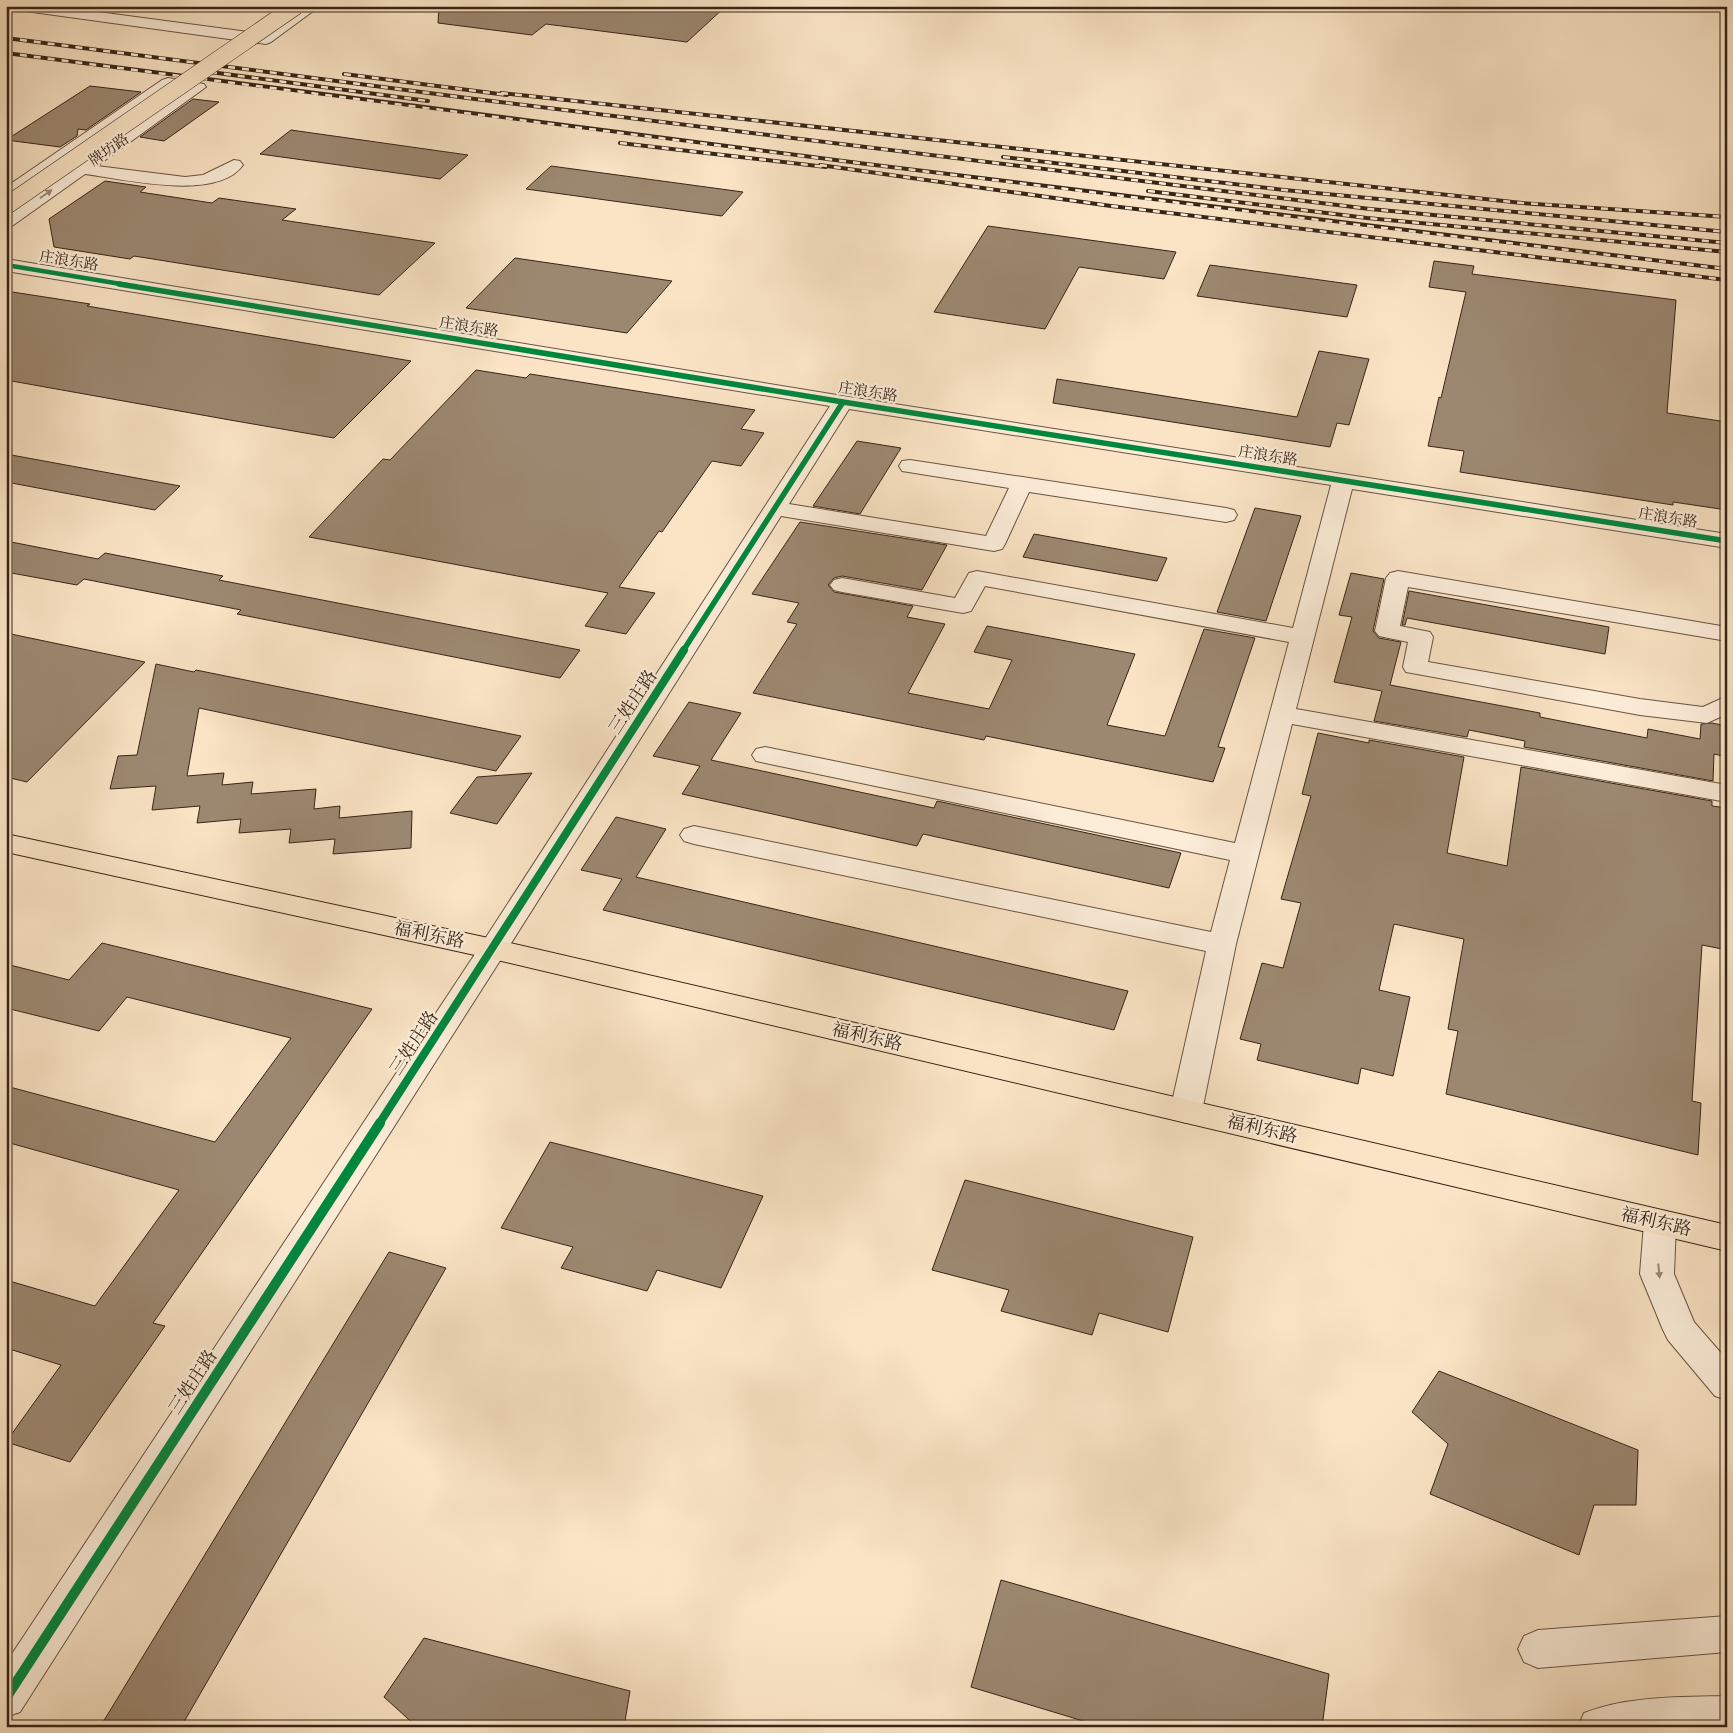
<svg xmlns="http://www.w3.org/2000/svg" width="1733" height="1733" viewBox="0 0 1733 1733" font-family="'IM FELL Double Pica','Noto Serif SC',serif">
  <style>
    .building { fill: #9c8871; stroke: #372516 }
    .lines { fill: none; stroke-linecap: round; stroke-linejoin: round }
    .minor-casing { stroke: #685542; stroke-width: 2 }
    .major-casing { stroke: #372516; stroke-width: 2 }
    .minor { fill: #fcedd9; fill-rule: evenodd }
    .major { fill: #fae4c5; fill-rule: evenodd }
    .rail-casing { stroke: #372516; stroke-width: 4 }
    .rail { stroke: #fcedd9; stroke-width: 2.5; stroke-dasharray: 7; stroke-linecap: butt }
    .major-bridge-casing { stroke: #372516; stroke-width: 18; stroke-linecap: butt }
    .major-bridge { stroke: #fae4c5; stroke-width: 17 }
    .cycleway-far3-casing { stroke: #fcedd9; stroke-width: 6 }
    .cycleway-far2-casing { stroke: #fcedd9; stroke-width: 8 }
    .cycleway-far1-casing { stroke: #fcedd9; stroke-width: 11 }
    .cycleway-casing { stroke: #fcedd9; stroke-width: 13 }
    .cycleway-far3 { stroke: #00873e; stroke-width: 4.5 }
    .cycleway-far2 { stroke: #00873e; stroke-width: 5.5 }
    .cycleway-far1 { stroke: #00873e; stroke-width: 8 }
    .cycleway { stroke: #00873e; stroke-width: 10 }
    .oneway { fill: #9a8978 }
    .labels { text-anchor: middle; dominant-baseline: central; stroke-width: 4.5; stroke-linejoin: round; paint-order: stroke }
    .far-street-label { font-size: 15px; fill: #372516; stroke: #fcedd9 }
    .street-label { font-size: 18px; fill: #372516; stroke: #fcedd9 }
  </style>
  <rect width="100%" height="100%" fill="#fae4c5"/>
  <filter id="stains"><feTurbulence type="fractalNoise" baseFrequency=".004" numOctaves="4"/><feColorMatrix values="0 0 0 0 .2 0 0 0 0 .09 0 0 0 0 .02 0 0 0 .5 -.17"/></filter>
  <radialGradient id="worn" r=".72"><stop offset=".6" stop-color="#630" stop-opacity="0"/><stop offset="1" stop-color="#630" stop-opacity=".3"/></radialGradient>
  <path class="building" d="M439,6h287l-39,36 -141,-18 -14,11 -94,-12z
    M90,86l51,6 -55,38 -8,-1 -1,7 -17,11 -54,-7z
    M193,99l26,3 -55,39 -24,-4z
    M291,130l177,25 -28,24 -180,-25z
    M551,166l192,26 -21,24 -196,-27z
    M105,181l41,6 -6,5 72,11 7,-5 77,11 -14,11 153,23 -56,52 -245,-39 -4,3 -76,-12 -5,-28z
    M988,226l188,26 -12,27 -85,-12 -34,62 -111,-17z
    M515,258l157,23 -45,52 -161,-25z
    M1434,261l40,5 -2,8 204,26 -9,113 60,9v88l-54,-8v3l-213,-33 4,-21 -36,-5 11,-49 2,1 25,-106 -37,-5z
    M1210,265l147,20 -10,32 -150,-21z
    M6,291l84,13 -3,2 324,55 -77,77 -104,-18 -224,-40z
    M1319,351l50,8 -20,66 -12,-2 -7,24 -277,-44 4,-24 240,38z
    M476,370l50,8 4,-4 225,36 -14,19 23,4 -23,33 -29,-5 -50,71 -3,-1 -40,56 36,6 -29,41 -41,-8 23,-33 -299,-56 74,-78 7,1z
    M857,441l44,7 -41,66 -47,-8z
    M6,454l174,32 -25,24 -149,-28z
    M1255,508l46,8 -35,105 -49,-9z
    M800,522l147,23 -25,45 -80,-14 -8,2 -6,7 6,7 79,14 -6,11 38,7 -37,69 81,16 23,-49 -38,-8 13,-26 148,28 -28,71 58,11 39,-107 51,9 -37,109 7,1 -12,34 -227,-46 -2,4 -231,-47 44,-69 -10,-2 12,-19 -47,-9z
    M1034,534l133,24 -10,23 -134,-24z
    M6,541l92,18 7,-6 118,23 -4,4 361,70 -20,28 -323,-64 4,-4 -157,-31 -7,6 -71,-13z
    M1351,573l33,6 -11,52 6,7 22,4 -11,43 150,28v4l107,21 1,-9 52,10 1,-15 11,-1 15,3v31l-13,-3 -1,27 -189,-34 1,-6 -56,-11 -2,7 -93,-16 8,-30 -48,-9 18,-65 -13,-2z
    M1409,591l200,36 -4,27 -198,-36 -2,7h-3z
    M6,633l139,29 -118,120 -21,-5z
    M156,664l38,8 2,-2 325,66 -25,35 -297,-63 -12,68 37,-3 -2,12 31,-3 -2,12 65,-5 -2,20 26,-3 -1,12 73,-7 -1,37 -78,6 2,-15 -46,4 2,-14 -52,4 2,-14 -44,4 3,-17 -48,4 4,-24 -46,3 8,-33 19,-1z
    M689,702l52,11 -30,47 223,48 3,-7 244,52 -12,35 -246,-54 -6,12 -235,-52 18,-28 -47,-10z
    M1318,733l51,10v-3l95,17 -17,96 60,13 14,-99 191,34v5l15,2v142l-25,-5 -10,156 9,2 -3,52 -252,-61 12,-63 -10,-2 16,-90 -70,-15 -15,66 31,7 -17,79 -32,-8 -3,16 -101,-24 4,-16 -21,-5 22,-76 21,5 18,-65 -20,-4 30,-103 -9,-2z
    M532,773l-35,51 -47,-11 27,-36z
    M616,817l50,12 -30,48 492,114 -14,39 -511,-120 19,-31 -41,-9z
    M102,943l270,66 -219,314 12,3 -95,136 -64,-20 55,-77 -55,-17v-68l89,26 84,-116 -173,-48v-56l209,56 76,-104 -164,-41 -28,34 -93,-23v-44l63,16z
    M550,1142l213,54 -42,92 -64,-18 -10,21 -86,-23 12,-21 -72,-19z
    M965,1180l228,57 -25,95 -69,-19 -7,22 -91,-24 8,-21 -77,-20z
    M389,1252l57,16 -265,459h-81z
    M1439,1371l199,79 -2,55h-42l-15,50 -149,-61 18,-50 -36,-32z
    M1001,1580l328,94 -7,53h-219l-132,-40z
    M424,1638l206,53 -6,36h-207l-33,-30z"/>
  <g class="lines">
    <g class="minor-casing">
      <path id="minor" d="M11,6h42l210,28 40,-28h17l-49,36 -5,2 -248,-34z
        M168,78l36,6 2,3 -109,79 88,11 18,-2 31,-15 6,1 3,4c-26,37 -119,14 -158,9l-73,52 -6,1v-13l178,-124 -13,-2 -159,111 -6,1v-13l156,-107z
        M6,259l837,137 884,138v14l-375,-59 -56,220 431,76v17l-435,-78 -56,220 -34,167 -5,8 -11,4 -11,-4 -5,-8 36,-160 -512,-107 -10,-3 -4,-6 4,-6 10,-3 517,106 19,-72 -465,-97 -9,-2 -4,-6 4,-6 9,-2 470,96 54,-201 -304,-56 -14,25 -8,2 -121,-21 -8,-2 -4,-5 4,-5 8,-2 113,20 14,-25 8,-2 316,57 38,-143 -482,-76 -60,95 197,32 23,-48 -107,-17 -3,-5 3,-5 8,-1 316,48 8,2 3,5 -3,5 -8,2 -197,-30 -24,52 -3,5 -8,2 -213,-35 -278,440 -483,756 -14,5v-54l477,-721 347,-536 -824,-135z
        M1398,571l329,56v14l-319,-54 -8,39 30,6 3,5 -5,25 212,37 63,8 24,-11v18l-20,9 -67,-8 -234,-43 -3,-5 5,-25 -29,-6 -4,-5 11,-53 4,-5z
        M1660,1210l12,4 4,9 -2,51 20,48 33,38v40l-12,-4 -47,-56 -5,-10 -23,-56 4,-51 4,-9z
        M1727,1616v36l-189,16 -14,-6 -6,-13 6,-13 14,-6z
        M1727,1696v31h-149l6,-14c43,-17 97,-16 143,-17z"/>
    </g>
    <g class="major-casing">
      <path id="major" d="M6,834l487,105 1234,286v26l-1234,-292 -487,-107z"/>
    </g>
    <use href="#minor" class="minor"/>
    <use href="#major" class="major"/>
    <g class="rail-casing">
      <path id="rail" d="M6,38l469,61 895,110 357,34
        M6,53c573,76 1147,148 1721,216
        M210,72l218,29
        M344,74l163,21
        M501,93l1021,110 205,14
        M620,143l206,24
        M1003,157l281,33 443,42
        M820,165l291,41 616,74
        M1148,191l219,27 360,34"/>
    </g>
    <use href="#rail" class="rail"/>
    <g class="major-bridge-casing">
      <path id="major-bridge" d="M6,206l290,-200"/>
    </g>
    <use href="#major-bridge" class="major-bridge"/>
    <g class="cycleway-far3-casing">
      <path id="cycleway-far3" d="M6,265l121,20"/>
    </g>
    <g class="cycleway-far2-casing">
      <path id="cycleway-far2" d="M119,284l724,118 884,139
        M683,651l160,-249"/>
    </g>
    <g class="cycleway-far1-casing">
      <path id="cycleway-far1" d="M379,1124l305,-474"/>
    </g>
    <g class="cycleway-casing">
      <path id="cycleway" d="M6,1698l374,-575"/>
    </g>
    <use href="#cycleway-far3" class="cycleway-far3"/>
    <use href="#cycleway-far2" class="cycleway-far2"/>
    <use href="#cycleway-far1" class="cycleway-far1"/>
    <use href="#cycleway" class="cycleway"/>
  </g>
  <defs><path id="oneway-solid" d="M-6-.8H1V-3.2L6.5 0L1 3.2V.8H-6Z" transform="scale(1.25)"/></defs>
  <g class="oneway">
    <use href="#oneway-solid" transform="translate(46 194) rotate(-35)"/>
    <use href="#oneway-solid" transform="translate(1659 1271) rotate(84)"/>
  </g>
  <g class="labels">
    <g class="far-street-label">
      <text transform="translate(109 150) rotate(-35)">牌坊路</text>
      <text transform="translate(69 261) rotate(9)">庄浪东路</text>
      <text transform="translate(469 327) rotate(9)">庄浪东路</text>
      <text transform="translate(868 392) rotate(9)">庄浪东路</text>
      <text transform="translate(1268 456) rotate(9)">庄浪东路</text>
      <text transform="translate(1668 518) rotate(9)">庄浪东路</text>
    </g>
    <g class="street-label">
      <text transform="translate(633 702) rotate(-57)">三姓庄路</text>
      <text transform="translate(429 935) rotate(12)">福利东路</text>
      <text transform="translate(867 1037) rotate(13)">福利东路</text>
      <text transform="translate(414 1043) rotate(-57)">三姓庄路</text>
      <text transform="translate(1262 1129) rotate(13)">福利东路</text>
      <text transform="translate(1656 1222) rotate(13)">福利东路</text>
      <text transform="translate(193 1382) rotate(-57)">三姓庄路</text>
    </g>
  </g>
  <rect width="1733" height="1733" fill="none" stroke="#fae4c5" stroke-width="25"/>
  <rect x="8" y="8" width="1718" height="1718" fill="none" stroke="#372516" stroke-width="2.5"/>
  <rect x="12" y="12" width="1708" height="1708" fill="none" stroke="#372516"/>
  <rect width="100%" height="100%" filter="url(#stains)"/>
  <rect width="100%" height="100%" fill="url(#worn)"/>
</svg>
